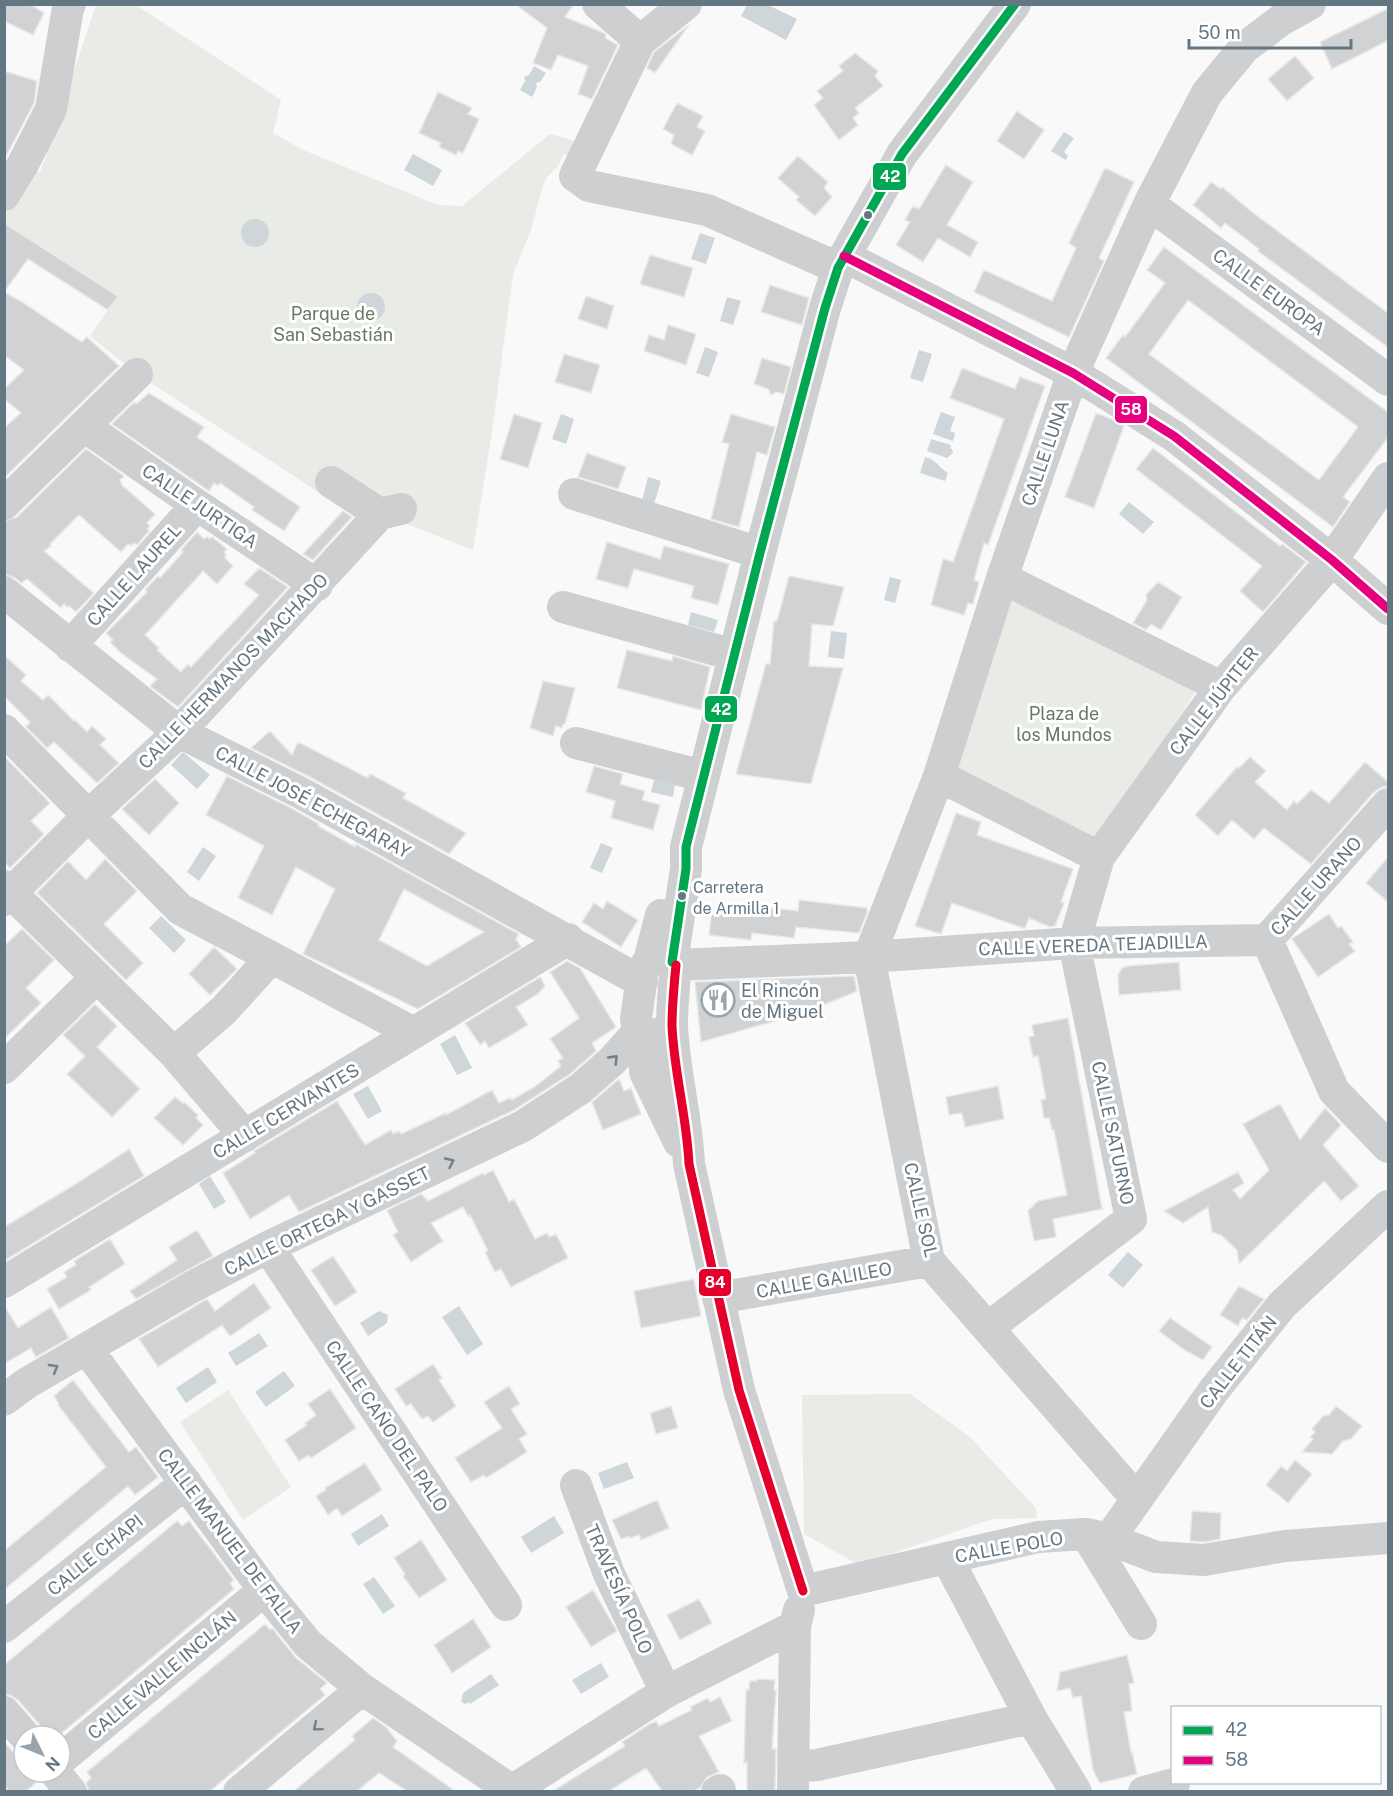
<svg xmlns="http://www.w3.org/2000/svg" width="1393" height="1796" viewBox="0 0 1393 1796" font-family="'Public Sans',sans-serif">
  <style>
    .green { fill: #e8ebe6 }
    .water { fill: #ced6d9 }
    .building { fill: #d0d2d3; stroke: #e8e8e8; stroke-width: 1.5; fill-rule: evenodd }
    .lines { fill: none; stroke-linecap: round; stroke-linejoin: round }
    .minor { stroke: #cecfd0; stroke-width: 32 }
    .bus-1-casing { stroke: #fff; stroke-width: 14 }
    .bus-2-casing { stroke: #fff; stroke-width: 14 }
    .bus-3-casing { stroke: #fff; stroke-width: 14 }
    .bus-1 { stroke: #00a651; stroke-width: 9 }
    .bus-2 { stroke: #e5007d; stroke-width: 9 }
    .bus-3 { stroke: #e4002b; stroke-width: 9 }
    .oneway { stroke: #707f8b }
    .bus-dot { fill: #657683; stroke: #fff; stroke-width: 2 }
    .labels { text-anchor: middle; dominant-baseline: central; stroke-width: 6; stroke-linejoin: round; paint-order: stroke }
    .bus-label { font-size: 16px; fill: #657683; stroke: #fff; text-anchor: start }
    .street-label { font-size: 18px; fill: #657683; stroke: #fff }
    .park-label { font-size: 18px; fill: #687a64; stroke: #fff }
    .poi-label { font-size: 18px; fill: #657683; stroke: #fff; text-anchor: start }
    .line-badge { stroke: #fff; stroke-width: 2 }
    .badge-label { font-size: 16px; text-anchor: middle; font-weight: bold; fill: #fff }
  </style>
  <rect width="100%" height="100%" fill="#f9f9f9"/>
  <path class="green" d="M96,5h40l145,95 -8,33 28,16 137,56 24,1 88,-72 33,9 -11,12h-9l-5,11 -11,11 -4,8 -12,45 -18,44 -21,158 -19,118 -64,-25 -8,-16 -78,-14 -186,-121 -47,-38 28,-41 -113,-72 -1,-8 30,-44 6,2z
    M1012,600l185,90 -99,149 -145,-72z
    M228,1390l63,97 -48,33 -63,-98z
    M910,1394l60,43 66,71 1,10 -45,1 -133,46 -55,-31 -2,-139z"/>
  <path class="water" d="M747,5h21l29,14 -11,21 -45,-24z
    M534,66l12,7 -6,9 -4,1 1,4 -5,10 -12,-7 5,-9 -1,-4 5,-2z
    M1064,132l10,6 -10,14 4,4 -2,4 -15,-9z
    M413,154l29,16 -9,16 -29,-16z
    M241 233a14 14 0 1 1 28 0a14 14 0 1 1-28 0Z
    M700,233l15,5 -9,26 -15,-5z
    M357 307a14 14 0 1 1 28 0a14 14 0 1 1-28 0Z
    M727,297l14,4 -8,24 -13,-4z
    M705,347l13,5 -9,25 -13,-4z
    M919,350l13,4 -9,28 -13,-4z
    M941,412l14,5 -5,14 5,2 -2,8 -20,-7z
    M561,414l13,5 -8,25 -14,-5z
    M931,439l20,6 -1,3 2,1 1,4 -6,5 -20,-7z
    M925,457c13,4 13,10 23,16l-3,8 -25,-8z
    M648,477l13,4 -7,23 -12,-3z
    M1129,502l25,20 -11,12 -24,-20z
    M890,577l11,3 -6,23 -11,-3z
    M691,612l27,8 -4,12 -26,-7z
    M831,631l16,2 -3,26 -16,-2z
    M183,752l27,23 -13,14 -26,-24z
    M654,780l21,5 -2,12 -22,-5z
    M601,843l12,5 -11,25 -12,-5z
    M203,847l13,9 -17,25 -12,-9z
    M161,916l25,24 -12,13 -25,-25z
    M455,1035l17,33 -15,7 -17,-31z
    M368,1086l14,25 -14,8 -15,-25z
    M210,1176l16,26 -12,7 -15,-25z
    M1128,1252l15,13 -20,23 -15,-13z
    M459,1306l24,38 -16,11 -25,-38z
    M379,1311l9,4 -1,8 -19,13 -8,-13z
    M259,1333l9,13 -32,20 -8,-13z
    M208,1367l9,15 -31,21 -10,-15z
    M284,1371l11,15 -29,21 -11,-15z
    M627,1462l7,16 -30,11 -6,-16z
    M382,1514l7,12 -31,20 -7,-12z
    M554,1516l10,17 -33,20 -10,-16z
    M374,1577l21,29 -12,8 -20,-30z
    M601,1663l8,14 -28,17 -9,-14z
    M491,1674l8,11 -29,19 -1,-2 -4,2 -4,-2 2,-9z"/>
  <path class="building" d="M4,4h26l14,9 -11,22 -29,-14z
    M515,4h59l-9,13 39,16 2,2 -1,3 13,7 -26,54 -14,-5 10,-28 -30,-11 -7,15 -18,-7 14,-35z
    M1389,8v32l-57,29 -12,-27z
    M689,25l-34,48 -8,-5 7,-16z
    M855,53l23,18 -3,5 8,10 -28,22 4,5 -6,5 5,7 -19,15 -25,-35 9,-7 -6,-7 26,-20 -4,-5z
    M1295,56l19,22 -27,23 -19,-22z
    M4,71l33,10 -3,22 -30,57z
    M438,92l34,16 -4,6 11,5 -16,34 -5,-2 -2,4 -17,-8 2,-4 -22,-10z
    M677,103l26,13 -6,11 8,4 -13,24 -21,-11 3,-9 -11,-6z
    M1017,111l27,19 -20,29 -27,-18z
    M798,156l30,26 -4,6 8,9 -17,19 -19,-16 3,-3 -21,-19z
    M946,165l27,17 -26,43 31,17 -8,15 -32,-19 -15,24 -27,-17 14,-23 -5,-2 8,-14 6,3z
    M1105,168l29,14 -35,76 5,3 -35,76 -95,-45 10,-22 68,31 24,-53 -7,-5z
    M1211,182l10,7 1,-2 30,25 137,102v34l-131,-97 1,-2 -34,-26 -4,5 -28,-23z
    M4,223l114,73 -10,14 -80,-51 -24,33z
    M1164,247l225,166v23l-46,61 7,5 -17,25 -227,-169 17,-23 2,2 40,-54 -18,-13zM1188,300l170,127 -39,53 -170,-126z
    M650,255l43,13 -9,29 -44,-13z
    M770,285l39,13 -7,27 -41,-13z
    M4,292l18,10 60,40 5,-5 32,29 -115,112v-50l17,-15 -17,-14v-10l20,-19 -20,-15z
    M586,296l28,10 -7,23 -29,-10z
    M668,325l28,9 -10,31 -42,-14 5,-16 15,5z
    M564,354l36,11 -9,28 -36,-11z
    M762,358l29,9 -7,27 -8,-2 -5,3 -3,-6 -14,-5z
    M962,368l53,21 5,-12 25,9 -57,159 -4,-2 -10,37 5,2 -6,22 -5,-1 -4,12 -33,-10 12,-46 10,3 51,-143 -54,-21z
    M149,393l55,34 -7,10 103,70 -16,24 -32,-21 2,-3 -34,-24 -2,3 -4,-3 -5,8 -97,-67 22,-22 2,2z
    M1096,413l18,7 10,6 -30,82 -29,-11z
    M514,414l28,9 -14,45 -28,-9z
    M731,414l44,13 -8,28 -10,-3 -18,75 -28,-8 18,-75 -7,-2z
    M1153,448l127,98 2,-2 24,18 -43,50 -23,-21 22,-25 -126,-97z
    M86,449l38,27 -4,4 2,5 33,29 -8,9 3,3 -3,3 2,2 -12,14 -3,-2 -3,3 -3,-2 -7,8 -42,-37 -29,29 1,2 -7,5 50,42 -18,19 -7,-6 -2,1 -3,-3 -3,4 -34,-29 -6,4 -6,-5 -11,-4v-53l13,-4z
    M587,453l39,14 -8,22 -40,-12z
    M343,511l9,6 -39,43 -10,-6z
    M197,532l7,7 3,-2 3,2 2,-2 4,3 11,9 -3,3 2,3 -1,3 8,8 -16,18 -14,-13 -58,64 14,13 -2,2 24,22 7,-8 3,3 68,-72 -15,-11 15,-16 29,19 -110,120 -28,-21 7,-7 -36,-26 -11,-11 3,-2 -7,-7 41,-41 -2,-2 13,-14 2,2 23,-26 -2,-2z
    M607,542l53,17 4,-13 65,18 -11,41 -27,-7 3,-12 -60,-17 -6,19 -32,-9z
    M789,576l55,11 -11,39 -21,-2 -3,42 34,2 -32,116 -75,-10 30,-110h4l4,-43h3z
    M1158,582l24,15 -21,33 -10,-6 -5,6 -13,-7 14,-23 -1,-5z
    M627,650l45,11 1,-5 37,11 -9,43 -84,-22z
    M4,655l22,20 -5,6 22,19 5,-5 26,26 1,-1 12,12 5,-6 14,13 -6,6 19,18 -22,20 -43,-41 -7,6 -21,-21 4,-5 -24,-24 -2,1z
    M543,681l32,7 -10,36h-2l-1,4 -6,-2 -3,10 -23,-8z
    M270,731l22,24 6,-13 70,36 2,-4 36,19 -3,5 63,35 -17,21 -139,-77 -59,-29z
    M4,756l46,47 -19,18 13,13 -34,34 -6,-6z
    M1250,757l16,14 -11,11 32,28 7,-9 3,3 14,-14 18,13 36,-41 24,21v3l-7,1 -9,6 -62,71 -47,-36 -10,11 -22,-19 -14,16 -23,-21 42,-48 2,1z
    M594,766l29,8 -3,10 25,7 -3,9 18,5 -7,25 -42,-12 4,-17 -29,-9z
    M227,776l66,33 26,15 -1,2 37,21 1,-3 163,90 -3,5 5,8 -103,62 -115,-55 32,-65 -39,-22 -24,48 -34,-17 26,-52 -58,-31zM404,889l40,22 40,21 -57,34 -48,-26z
    M155,779l24,24 -30,32 -27,-26z
    M956,813l25,9 -4,13 96,34 -12,33 3,1 -9,23 -5,1 -21,-9 -4,10h-2l-71,-25 -11,31 -26,-8z
    M1389,856v47l-23,-20z
    M105,859l32,32 -33,33 39,39 -17,17 -89,-87 31,-32 18,19z
    M799,900l68,8v5l-8,20 -63,-6 -2,11 -42,-5 -1,7 -42,-5 3,-26 42,5 1,-8 43,5z
    M607,901l31,19 -17,27 -39,-25 12,-19 9,6z
    M1329,914l9,14 3,-2 12,16 -4,2 6,7 -37,26 -26,-38z
    M22,929l32,31 -28,28 15,15 -37,36v-93z
    M214,947l23,22 -27,26 -21,-21z
    M567,961l13,7 36,59 -24,16 4,8 -27,24 -55,35 -215,102 -10,-17 -39,24 -27,-46 32,-20 -1,-2 83,-50 28,44 26,-15 2,4 6,-3 2,3 45,-21v2l46,-25 7,13 11,-5 2,2 24,-14 25,-20 -3,-5 5,-3 -13,-19 29,-21 -29,-46z
    M1179,962l2,28 -62,5 -1,-20 4,-7 6,-2z
    M854,976l3,15 -4,2 -50,20 -102,29 -6,-60z
    M540,977l5,9 -7,8 -22,13 12,18 -39,23 -4,-7 -5,4 -15,-22z
    M95,1004l22,22 -20,21 43,42 -28,28 -45,-43 18,-18 -22,-21z
    M1068,1018l34,191 -49,10 3,18 -22,4 -6,-30 10,-10 29,-6 -13,-65h-2l-3,-12h-5l-3,-18 5,-1 -8,-43 -5,1 -4,-20 5,-1 -2,-11z
    M619,1079l5,12 7,-3 10,26 -38,16 -11,-28z
    M998,1086l6,33 -39,8 -3,-14 -13,2 -3,-18z
    M175,1097l8,6 1,-1 14,13 -2,3 7,7 -20,20 -29,-27z
    M1280,1104l20,36 25,-32 16,17 -18,20 36,41 -18,15 -17,-20 -85,83 -2,-14 -16,-15 -9,-3 -4,-25 -25,16 -19,-12 74,-39 6,11 -11,7 7,9 29,-29 -26,-46z
    M129,1149l15,27 -140,85v-34l75,-45z
    M493,1170l16,32 5,-3 21,40 12,-6 2,4 7,-3 12,24 -57,29 -10,-18 -6,3 -10,-20 3,-1 -18,-36 -2,1 -5,-9 -32,16 12,18 -32,21 -18,-27 5,-3 -11,-22 34,-16 7,7 55,-28 1,2z
    M197,1230l16,26 -77,43 -6,-8 47,-31 -8,-13z
    M110,1239l15,25 -36,23 2,3 -32,19 -12,-20 20,-12 -3,-5 12,-7 -2,-4z
    M333,1256l24,36 -22,14 -24,-36z
    M694,1279l7,37 -60,12 -7,-37z
    M254,1283l17,25 -41,28 -8,-11 -64,42 -19,-28 68,-40 8,12z
    M1239,1286l25,13 -17,21 -5,-2 -4,8 -18,-11z
    M4,1305l14,23 33,-21 18,31 -33,19 -5,-9 -27,16z
    M1170,1318l42,29 -9,13 -17,-9 -27,-20z
    M433,1364l9,14 -3,2 17,26 -23,16 -5,-6 -6,3 -11,-15 -5,2 -11,-17z
    M73,1380l56,72 7,-5 22,30 -23,18 -7,-9 -124,104v-39l102,-84 -48,-62 1,-1 -5,-8z
    M509,1386l11,18 -9,5 16,25 -8,5 8,13 -41,26 -2,-3 -13,7 -16,-24 47,-30 -18,-26z
    M330,1389l26,39 -45,30 -2,-3 -10,6 -14,-21 22,-15 -2,-2 11,-8 -8,-11z
    M671,1406l7,22 -22,6 -6,-21z
    M1336,1406l26,20 -11,13 -8,2 -11,13 -30,-2 11,-13 -3,-2 5,-5 -3,-3 11,-13 6,-1z
    M1295,1460l17,14 -24,29 -22,-18 15,-19 6,5z
    M365,1463l17,27 -40,26 -5,-8 -9,7 -12,-19 10,-6 -1,-2z
    M657,1500l12,28 -28,12 -2,-5 -9,3 -1,-2 -8,3 -9,-19z
    M1192,1511l29,2 -1,26 -15,3 -15,-1z
    M177,1521l5,5 7,-5 45,59 -4,3 4,6 -176,147h-14l-5,-12 -21,-24 -8,-5h-6v-30z
    M421,1540l26,40 -28,18 -16,-22 2,-2 -11,-16z
    M593,1590l24,41 -26,16 -25,-40z
    M699,1599l13,24 -32,17 -13,-25z
    M473,1619l18,28 -39,26 -18,-28z
    M265,1624l5,6 2,-2 24,30 31,25 -7,6 5,6 -115,96h-121l-3,-8 5,-5 -4,-6z
    M1127,1655l7,28 -5,1 3,27 -8,1 7,41 1,-1 5,22 -37,9 -7,-13 -12,-74 -8,2 -3,-10 -13,3 3,-19z
    M757,1679l18,1 -1,10 2,1 -4,58h4l-1,41 -3,1h-25v-29l-3,2 2,-74h3l1,-9h7z
    M720,1697l12,24 -33,15 20,36 -12,5 -7,11 -7,3h-31l-16,-23 -37,23h-56l72,-45 -3,-4 26,-17 8,-4 3,5 33,-16 -2,-3 18,-9 2,4z
    M373,1718l13,9 11,14 -4,6 62,44h-48l-28,-18 -22,18h-63l61,-51 -3,-4z
    M4,1742l20,22v8h7l7,9 -12,10h-17l-5,-5z"/>
  <g class="lines">
    <path class="minor" d="M598,4l42,37
      M686,4l-46,37 -65,135 14,10 118,24 131,58
      M4,195l19,-31 28,-55 17,-101 2,-4
      M1149,204l239,176
      M844,256l229,117 101,63 158,124 56,49
      M84,426l113,79 120,80
      M331,482l49,32 21,-5
      M574,494l186,59
      M4,504l133,-130
      M1002,578l219,109
      M4,592l175,140 122,61 341,189
      M563,607l171,48
      M70,646l127,-141
      M4,730l176,179 234,124
      M576,743l127,33
      M939,776l160,81
      M4,886l170,167 71,83
      M4,900l85,-85 90,-83 201,-218
      M1267,940l67,151 54,56
      M1267,940l121,-136
      M672,962l14,-93v-22l74,-294 65,-245 13,-40 64,-114 113,-150
      M676,965c-2,20 -4,41 -4,61 2,46 15,92 17,138l50,226 64,201
      M676,965l193,-8 205,-14 193,-3
      M657,1034l-14,1 -4,-4 -3,-12 7,-50 6,-8 12,-46
      M643,1035l2,37 34,70
      M174,1053l50,-43 47,-52
      M4,1068l93,-91
      M268,1247l238,358
      M4,1282l564,-343
      M718,1298l211,-37
      M989,1327l142,-108 -57,-276 25,-86 122,-170 111,-127 56,-82
      M87,1349l177,241 44,54 54,45 152,103
      M4,1400l23,-17 165,-96 76,-40 255,-121 57,-37 32,-28 27,-30
      M576,1485l33,89 57,118
      M1137,1499l-208,-238 -60,-304 70,-181 63,-198 71,-205 76,-169 58,-111 37,-45 37,-28 29,-16
      M1086,1534l55,90
      M1109,1539l105,-149 68,-85 106,-99
      M947,1558l84,160 45,74
      M803,1591l235,-54 48,-3 23,5 47,18 48,3 81,-14 103,-8
      M4,1627l182,-144
      M4,1712l21,24
      M60,1760l204,-170
      M794,1767l23,-2 214,-47
      M55,1772l16,20
      M239,1792l123,-103
      M510,1792l156,-100 129,-66
      M717,1792l3,-2
      M793,1792l2,-166 4,-16
      M1144,1792l30,-8"/>
    <g class="bus-1-casing">
      <path id="bus-1" d="M672,962l14,-93v-22l74,-294 65,-245 13,-40 64,-114 113,-150"/>
    </g>
    <g class="bus-2-casing">
      <path id="bus-2" d="M844,256l229,117 101,63 158,124 56,49"/>
    </g>
    <g class="bus-3-casing">
      <path id="bus-3" d="M676,965c-2,20 -4,41 -4,61 2,46 15,92 17,138l50,226 64,201"/>
    </g>
    <use href="#bus-1" class="bus-1"/>
    <use href="#bus-2" class="bus-2"/>
    <use href="#bus-3" class="bus-3"/>
  </g>
  <defs><path id="oneway-chevron" d="M-2-3.5L2.5 0L-2 3.5" fill="none" stroke-width="1.6" stroke-linecap="round" stroke-linejoin="round" transform="scale(1.5)"/></defs>
  <g class="oneway">
    <use href="#oneway-chevron" transform="translate(614 1059) rotate(-46)"/>
    <use href="#oneway-chevron" transform="translate(450 1162) rotate(-25)"/>
    <use href="#oneway-chevron" transform="translate(54 1368) rotate(-30)"/>
    <use href="#oneway-chevron" transform="translate(317 1727) rotate(140)"/>
  </g>
  <defs>
    <g id="restaurant-ring" transform="scale(1.725)"><circle r="9.5" fill="#fff" stroke="#99a4ac" stroke-width="1.5"/><path d="M-5-6h1v4h1v-4h1v4h1v-4h1v5L-1.5 .5V6h-2V.5L-5-1ZM5-6V6H3V1.5H1.5Q1.5-4 5-6Z" fill="#99a4ac"/></g>
  </defs>
  <g fill-rule="evenodd">
    <use href="#restaurant-ring" x="718" y="1000"/>
  </g>
  <g class="bus-dot">
    <circle cx="868" cy="215" r="5"/>
    <circle cx="682" cy="896" r="5"/>
  </g>
  <g class="labels">
    <g class="bus-label">
      <text x="693" y="887">Carretera<tspan x="693" dy="21">de Armilla 1</tspan></text>
    </g>
    <g class="street-label">
      <text transform="translate(1269 292) rotate(36)">CALLE EUROPA</text>
      <text transform="translate(1045 453) rotate(-71)">CALLE LUNA</text>
      <text transform="translate(200 506) rotate(34)">CALLE JURTIGA</text>
      <text transform="translate(134 575) rotate(-48)">CALLE LAUREL</text>
      <text transform="translate(233 671) rotate(-46)">CALLE HERMANOS MACHADO</text>
      <text transform="translate(1214 701) rotate(-52)">CALLE JÚPITER</text>
      <text transform="translate(313 802) rotate(28)">CALLE JOSÉ ECHEGARAY</text>
      <text transform="translate(1316 886) rotate(-48)">CALLE URANO</text>
      <text transform="translate(1093 945) rotate(-2)">CALLE VEREDA TEJADILLA</text>
      <text transform="translate(286 1111) rotate(-31)">CALLE CERVANTES</text>
      <text transform="translate(1113 1133) rotate(78)">CALLE SATURNO</text>
      <text transform="translate(921 1210) rotate(77)">CALLE SOL</text>
      <text transform="translate(327 1221) rotate(-26)">CALLE ORTEGA Y GASSET</text>
      <text transform="translate(824 1280) rotate(-10)">CALLE GALILEO</text>
      <text transform="translate(1238 1362) rotate(-52)">CALLE TITÁN</text>
      <text transform="translate(387 1426) rotate(56)">CALLE CAÑO DEL PALO</text>
      <text transform="translate(230 1541) rotate(53)">CALLE MANUEL DE FALLA</text>
      <text transform="translate(1009 1547) rotate(-10)">CALLE POLO</text>
      <text transform="translate(95 1555) rotate(-39)">CALLE CHAPI</text>
      <text transform="translate(619 1589) rotate(66)">TRAVESÍA POLO</text>
      <text transform="translate(162 1675) rotate(-40)">CALLE VALLE INCLÁN</text>
    </g>
    <g class="park-label">
      <text x="333" y="313">Parque de<tspan x="333" dy="21">San Sebastián</tspan></text>
      <text x="1064" y="713">Plaza de<tspan x="1064" dy="21">los Mundos</tspan></text>
    </g>
    <g class="poi-label">
      <text x="741" y="990">El Rincón<tspan x="741" dy="21">de Miguel</tspan></text>
    </g>
  </g>
  <g class="line-badge">
    <rect x="872" y="162" width="35" height="29" rx="6" fill="#00a651"/>
    <rect x="1114" y="395" width="34" height="29" rx="6" fill="#e5007d"/>
    <rect x="704" y="695" width="34" height="28" rx="6" fill="#00a651"/>
    <rect x="698" y="1268" width="34" height="29" rx="6" fill="#e4002b"/>
  </g>
  <g class="badge-label">
    <text x="890" y="182">42</text>
    <text x="1131" y="415">58</text>
    <text x="721" y="715">42</text>
    <text x="715" y="1288">84</text>
  </g>
  <rect width="1393" height="1796" fill="none" stroke="#657683" stroke-width="12"/>
  <rect x="1171" y="1706" width="210" height="78" fill="#ffffff" stroke="#c1c8cd" stroke-width="1.5"/>
  <rect x="1183" y="1726" width="30" height="9" fill="#00a651" stroke="#c1c8cd" stroke-width="1.5"/>
  <text x="1225" y="1736" font-size="18" fill="#657683">42</text>
  <rect x="1183" y="1756" width="30" height="9" fill="#e5007d" stroke="#c1c8cd" stroke-width="1.5"/>
  <text x="1225" y="1766" font-size="18" fill="#657683">58</text>
  <g transform="translate(42 1754) rotate(133)"><circle r="28" fill="#ffffff" stroke="#c1c8cd" stroke-width="1.5"/>
  <path d="M0-4.5L10 22L0 15L-10 22Z" fill="#99a4ac"/>
  <text y="-9" font-size="16" font-weight="bold" text-anchor="middle" fill="#657683">N</text>
  </g>
  <path d="M1189 39v9h162v-9" fill="none" stroke="#657683" stroke-width="3"/>
  <text x="1198" y="39" font-size="18" fill="#657683" stroke="#ffffff" stroke-width="4.5" paint-order="stroke">50 m</text>
</svg>
